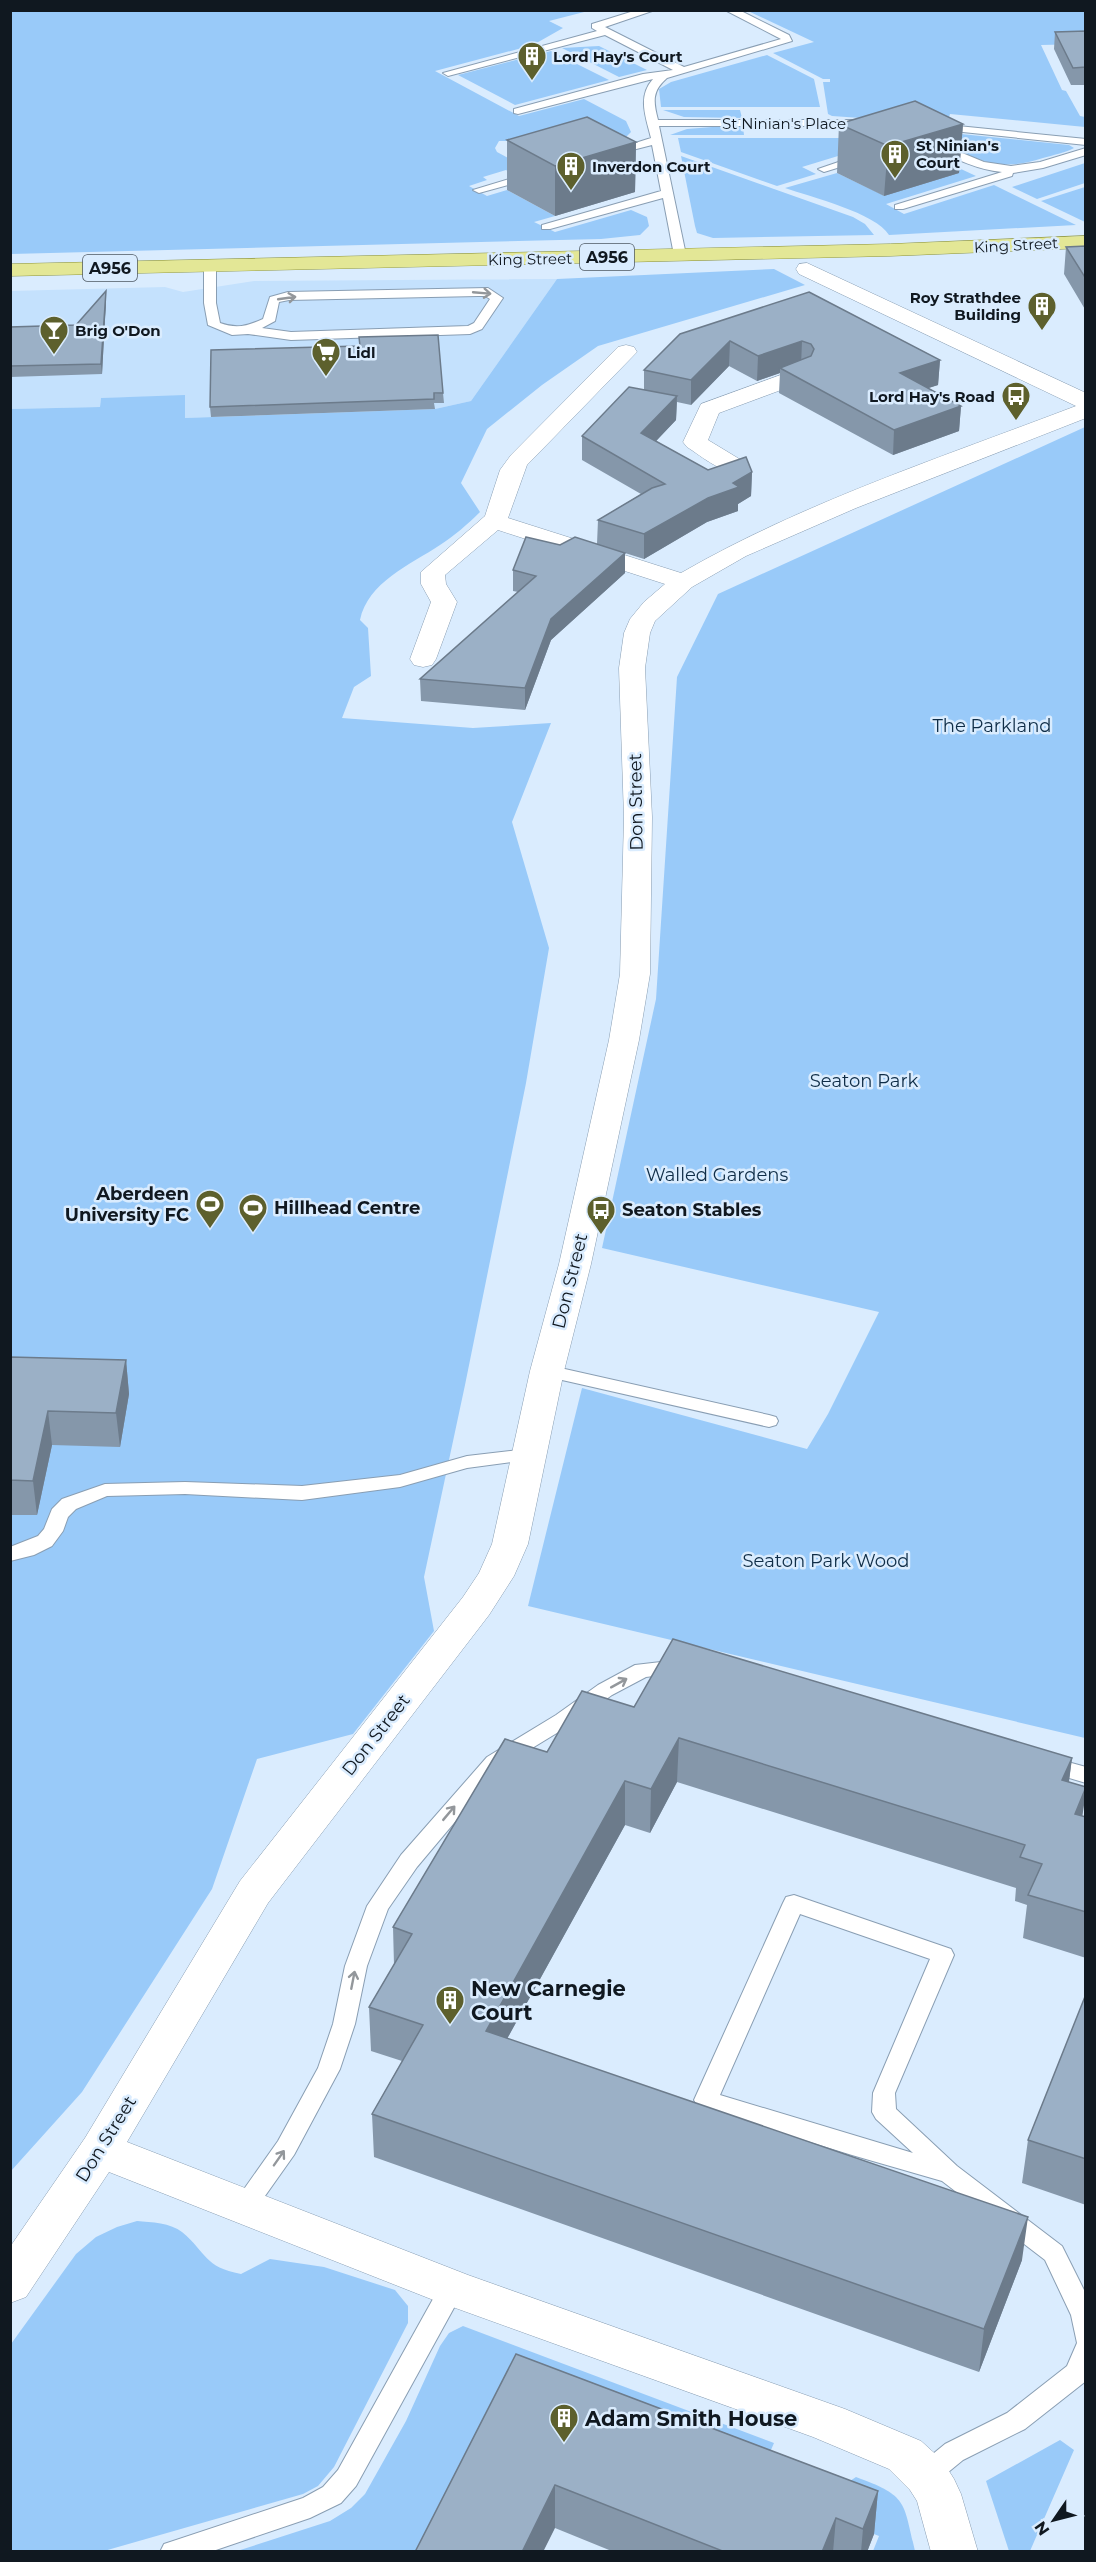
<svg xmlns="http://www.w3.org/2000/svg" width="1096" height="2562" viewBox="0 0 1096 2562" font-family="Montserrat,sans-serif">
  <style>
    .built { fill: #c4e1fd }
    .green { fill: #99caf9 }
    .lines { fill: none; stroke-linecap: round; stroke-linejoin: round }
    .service-casing { stroke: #899eb3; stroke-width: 2 }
    .minor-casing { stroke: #899eb3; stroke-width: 1 }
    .primary-casing { stroke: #8d943f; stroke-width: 1 }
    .service { fill: #fff; fill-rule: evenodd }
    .minor { fill: #fff; fill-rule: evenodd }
    .primary { fill: #e3e796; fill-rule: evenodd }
    .wall { fill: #8597aa }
    .shaded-wall { fill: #6c7b8b }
    .building { fill: #9bb0c6; stroke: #6c7b8b; stroke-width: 1.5 }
    .oneway { stroke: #93979b }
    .labels { text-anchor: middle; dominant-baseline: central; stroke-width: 5; stroke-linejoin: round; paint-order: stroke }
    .far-poi-label { font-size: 15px; font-weight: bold; fill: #101820; stroke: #daecfe; text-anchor: start }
    .far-street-label { font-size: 15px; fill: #101820; stroke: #daecfe }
    .shield { fill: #daecfe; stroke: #4d5863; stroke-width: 1.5 }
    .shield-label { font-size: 16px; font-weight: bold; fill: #101820 }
    .park-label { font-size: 18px; fill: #0f2d47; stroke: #daecfe }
    .street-label { font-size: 18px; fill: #101820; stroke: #daecfe }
    .poi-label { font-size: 18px; font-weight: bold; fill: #101820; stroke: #daecfe; text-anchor: start }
    .near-poi-label { font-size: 21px; font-weight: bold; fill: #101820; stroke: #daecfe; text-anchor: start }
  </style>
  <rect width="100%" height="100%" fill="#daecfe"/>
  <path class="built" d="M557,279l-86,122 -36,8 -250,9v-22l-84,2 -1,9 -89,2 -1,-118 155,-4 18,5 71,-11z"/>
  <path class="green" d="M10,11h578l-39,10 14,7 -30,17 -98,26 84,45 65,-17 42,22 5,11 -8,8 -124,1 -4,7 2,4 17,9 -3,12 -5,-3 -23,7 4,3 -18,6 18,10 20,-6 48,26 -21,6 21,10 76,-22 16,7 2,9 -9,9 -39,4 -590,15z
    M748,11h337v33l-44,1 21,45 4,1 14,25 5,1v10l-135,-13 -3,10 -115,-8 -4,-2 -5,-32h7v-3h-7l-50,-26 41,-11z
    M599,46l48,24 -28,7 -57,-29z
    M551,51l58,29 -94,25 -57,-30z
    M767,55l47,24 6,28h-159l-2,-18 12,-7z
    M663,110h77l2,8 -58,-1z
    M712,127h31l1,8h-74l17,-6z
    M941,132l128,13 5,3c-9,5 -21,7 -31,10 -51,16 -66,0 -111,-21z
    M678,138h219l-95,29 14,7 -39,12 -96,-34z
    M918,149l58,27 -90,28 18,10 90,-29 82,40 -187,10c-13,-22 -78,-38 -104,-47l52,-15 48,23z
    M681,156l172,61 12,7 9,11 -161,3 -16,-5 -2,-7z
    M1085,163v20l-48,16 -25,-12z
    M1085,187v35l-44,-21z
    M774,269l31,16 -207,61 -56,39 -55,44 -26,54 19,29c-12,12 -26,24 -40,33 -30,20 -72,37 -80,75l8,8 3,48 -17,11 -12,31 131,10 78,-5 -39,99 37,126 -23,135 -61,302 -41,192 10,54 -81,103 -96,25 -45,130 -130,203 -71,79v-1762l89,-2 1,-9 84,-3v23l250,-9 36,-8 86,-122z
    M1085,427v1311l-557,-132 54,-218 225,61 21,-35 51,-102 -277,-64 54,-249 21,-322 41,-83z
    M137,2221c14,1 34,2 45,11 25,21 22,35 59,42l29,-15 54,8 71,23 13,16v17l-74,144 -16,19 -15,8 -199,57h-93v-207l65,-90 20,-17 21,-10z
    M463,2326l311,117 -20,46 -237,-91 -79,153 -204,1 96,-31 21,-13 14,-14 41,-73 34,-75 9,-13z
    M1060,2440l14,10 -44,101h-21l-23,-70z
    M856,2477c52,19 47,24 59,74h-42l6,-15 -60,-23 22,-26z"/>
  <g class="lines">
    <g class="service-casing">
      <path id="service" d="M637,10h18l-50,17 79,40 97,-28 -56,-29h14l50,25 3,6 -125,37c-15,13 -14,23 -9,42h208l5,3 -5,3h-207l27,129 -2,2 -4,2 -6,-4 -11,-57 -113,31h-8v-4l119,-34 -9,-46 -39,10 -6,-3 44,-14c-5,-21 -14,-41 2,-59l-135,35 -4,-1v-4l129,-35 30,-4 -68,-35 -157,41 -5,-3 154,-42 -5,-3v-4z
        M938,124l148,15v6l-152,-16v-4z
        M938,143l46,19 27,4 29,-4 46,-14v7l-43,13 -30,5 -1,3 -109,33h-8v-4l107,-33c-24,-2 -46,-13 -68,-24v-4z
        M859,155l6,3 -2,2 -39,12 -6,-3z
        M529,173l6,3 -2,2 -54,15 -6,-3z
        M210,262l6,4v37l4,20c17,6 27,3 43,-4l7,-22 18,-5 200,-4 15,10 -21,31 -12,5 -179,6 -43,-6 -16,1 -24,-10 -4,-22v-37zM478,296h7l5,3 -16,24 -6,3 -177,6 -29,-4 13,-7 4,-19 10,-2z
        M547,1365l222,50 7,2 2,4 -2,4 -7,2 -229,-52 -2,-4 2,-4z
        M528,1449l7,2 3,4 -3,4 -68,9 -67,19 -98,13 -117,-6 -78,2 -31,13 -8,8 -5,14 -11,15 -18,9 -24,6v-14l28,-11 6,-7 8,-20 10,-10 43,-15 80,-2 117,4 98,-11 67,-19z
        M678,1660l7,2 3,5 -3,5 -39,5 -34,18 -42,30 -69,42 -84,100 -29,42 -21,57 -12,58 -15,45 -46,86 -41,58 -8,3 -8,-3 -4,-7 4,-7 41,-58 40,-73 15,-44 12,-58 22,-60 34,-51 86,-98 69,-42 42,-30 37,-20z
        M1046,1756l40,11v16l-47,-14 -3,-5 3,-5z
        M794,1895l157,54 3,6 -59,138 1,16 61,57 105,80 24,48v87l-61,48 -62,31 -28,23 -9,3 -9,-3 -4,-8 4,-8 28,-23 62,-31 60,-47 10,-23 -6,-28 -26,-55 -103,-79 -90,-26 -154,-48 -4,-7 89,-197 3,-6zM800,1914l130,45 -57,134 -1,19 4,7 37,34 -193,-58z
        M452,2278l9,3 3,7 -3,7 -105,191 -15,17 -31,15 -100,34h-50l4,-8 139,-46 20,-11 15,-17 105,-189z"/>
    </g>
    <g class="minor-casing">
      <path id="minor" d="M807,263l279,130v25l-230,90 -110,48 -54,31 -37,34 -5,12 -5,35 7,149 -2,157 -11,66 -48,224 -27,107 -36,173 -14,32 -25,39 -221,288 -141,239 341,133 377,134 76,32 21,19 12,19 7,15 17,58h-47l-14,-51 -7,-11 -21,-21 -76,-32 -377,-136 -327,-129 -83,125 -16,6v-56l75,-109 155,-257 223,-284 16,-24 13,-29 38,-173 29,-107 50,-224 11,-66 4,-157 -5,-149 5,-35 6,-14 14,-17 21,-18 -167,-54 -53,45 1,9 11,18 -21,57 -4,6 -9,2 -9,-2 -4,-6 21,-57 -10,-18v-12l64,-56 15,-46 11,-15 107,-108 8,-2 8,2 3,5 -110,113 -19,53 173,55c123,-71 262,-116 395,-167l-277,-132 -3,-5 3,-5z
        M800,368l8,2 3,5 -3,5 -89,33 -11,27 33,20 4,5 -4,5c-19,5 -38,-13 -54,-23l-4,-5 18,-38z"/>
    </g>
    <g class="primary-casing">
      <path id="primary" d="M1086,236v12l-196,8 -880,20v-12l880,-20z"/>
    </g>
    <use href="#service" class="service"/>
    <use href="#minor" class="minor"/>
    <use href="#primary" class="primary"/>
  </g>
  <path class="wall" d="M1086,31v54h-15l-17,-36 1,-17z
    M839,124h124l-4,49 -75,23 -47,-23z
    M507,140l129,2 -1,50 -80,24 -48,-26z
    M1086,246v65l-22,-37 2,-27z
    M106,291v10l-4,73 -92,3v-50l66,-2z
    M809,292l131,68 -2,25 -10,3 33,18 -2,25 -66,24 -114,-62 1,-20 -23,8 -28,-15 -38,39 -14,-3 -1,18 -20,21 52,29 44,2 -1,24 -13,8v7l-31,11 -63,37 -19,-6v20l-74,67 -26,70 -104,-9 -1,-22 98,-87 -5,-1v-21l47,-25 37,-1 1,-24 43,-26 -59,-34v-24l62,-46v-20z
    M443,393l1,10h-10l1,6 -224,8 -1,-10z
    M10,1357l116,3 3,34 -9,53 -68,-2 -15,70h-27z
    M634,1707l438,51 -3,24 17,5 -4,29 4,1v141l-63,-20 4,-33 -12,-4 1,-13 -339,-106 -27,51 -25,-8 -118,214 515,221 -43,112 -605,-215 -2,-43 30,-53 -31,-10 -2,-44 25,-42 -1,-38 154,-175z
    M1086,1994v211l-64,-22 6,-43z
    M516,2354l362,137 -4,43 -7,18h-253l-59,-24z"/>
  <path class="shaded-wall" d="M963,124l-4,49 -75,23 4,-50z
    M636,142l-1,50 -80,24v-50z
    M106,291v10l-4,73 -1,-10z
    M730,341l-1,25 -38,39v-25z
    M802,341l-1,25 -21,2v5l-23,8 1,-25z
    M940,360l-2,25 -40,13 2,-25z
    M677,396l-1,24 -35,37v-24z
    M961,406l-2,25 -66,24 1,-25z
    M752,472l-1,24 -13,8v7l-31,11 -63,37v-25z
    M625,553v20l-74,67 -26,70v-22l26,-69z
    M126,1360l3,34 -9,53 -4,-34z
    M48,1411l4,34 -15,70 -4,-34z
    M679,1738l-2,44 -27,51 1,-44z
    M1072,1758l-6,44 -4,-22z
    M625,1781v44l-138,250 -1,-44z
    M1086,1789v3l-6,39 -5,-17z
    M1028,2217l-6,43 -43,112 5,-43z
    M555,2485v43l-12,24h-21z
    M878,2491l-4,43 -7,18h-6l2,-23z
    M836,2518l-3,34h-11z"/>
  <path class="building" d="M1086,31v36l-13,1 -18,-36z
    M915,101l48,23 -75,22 -49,-22z
    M587,117l49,25 -81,24 -48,-26z
    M1086,246v33l-20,-32z
    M106,291l-5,73 -91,2v-39l66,-2z
    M809,292l131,68 -40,13 61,33 -67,24 -114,-62 31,-12 3,-7 -3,-5 -9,-3 -44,15 -28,-15 -39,39 -47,-10 36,-36z
    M438,335l5,58h-9v6l-224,8 1,-57 149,-4 -1,-9z
    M629,387l48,9 -36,37 67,37 38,-13 6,15 -19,11 6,4 -31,11 -64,36 -46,-14 54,-32 13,-4 -83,-48z
    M526,537l34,8 15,-8 50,16 -74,66 -26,69 -105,-9 116,-103 -23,-6z
    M10,1357l116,3 -10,53 -68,-2 -15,70 -23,-1z
    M673,1639l399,119 -10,22 24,7 -11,27 11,3v95l-58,-17 14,-31 -22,-7 5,-12 -346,-107 -28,51 -26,-8 -139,250 542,186 -44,112 -612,-215 51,-89 -54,-18 43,-73 -19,-7 112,-188 42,13 35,-61 52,16z
    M1086,1994v165l-58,-19z
    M516,2354l362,137 -15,38 -27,-11 -14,34h-97l-170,-67 -33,67h-107z"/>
  <defs><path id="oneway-shaft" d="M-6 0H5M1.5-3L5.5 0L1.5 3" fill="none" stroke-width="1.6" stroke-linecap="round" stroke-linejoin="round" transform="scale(1.5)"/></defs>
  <g class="oneway">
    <use href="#oneway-shaft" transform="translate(482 293) rotate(5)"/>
    <use href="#oneway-shaft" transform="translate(287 298) rotate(-8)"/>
    <use href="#oneway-shaft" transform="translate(619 1683) rotate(-29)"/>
    <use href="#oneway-shaft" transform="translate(449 1813) rotate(-50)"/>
    <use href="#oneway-shaft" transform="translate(353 1980) rotate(-79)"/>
    <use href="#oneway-shaft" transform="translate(279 2158) rotate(-55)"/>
  </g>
  <defs>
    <g id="building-pin" transform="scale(1.5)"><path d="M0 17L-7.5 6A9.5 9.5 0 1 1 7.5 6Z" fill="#5d602d" stroke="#daecfe"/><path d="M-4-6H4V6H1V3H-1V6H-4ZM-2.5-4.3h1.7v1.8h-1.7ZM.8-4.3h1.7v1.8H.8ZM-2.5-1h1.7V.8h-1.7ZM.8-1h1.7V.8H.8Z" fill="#fff"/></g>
    <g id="bar-pin" transform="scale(1.5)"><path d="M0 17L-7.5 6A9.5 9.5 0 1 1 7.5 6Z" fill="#5d602d" stroke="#daecfe"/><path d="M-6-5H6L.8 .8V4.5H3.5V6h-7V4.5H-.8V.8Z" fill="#fff"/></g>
    <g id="supermarket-pin" transform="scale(1.5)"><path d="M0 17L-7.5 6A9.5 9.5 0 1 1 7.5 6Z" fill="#5d602d" stroke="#daecfe"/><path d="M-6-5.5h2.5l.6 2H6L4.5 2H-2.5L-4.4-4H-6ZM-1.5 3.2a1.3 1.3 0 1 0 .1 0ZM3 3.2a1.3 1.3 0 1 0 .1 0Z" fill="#fff"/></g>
    <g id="bus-pin" transform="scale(1.5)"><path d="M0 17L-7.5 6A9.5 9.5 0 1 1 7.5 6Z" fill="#5d602d" stroke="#daecfe"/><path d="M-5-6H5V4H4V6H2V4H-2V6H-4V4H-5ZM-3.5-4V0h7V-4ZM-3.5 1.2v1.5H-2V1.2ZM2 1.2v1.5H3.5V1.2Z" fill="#fff"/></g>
    <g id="stadium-pin" transform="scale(1.5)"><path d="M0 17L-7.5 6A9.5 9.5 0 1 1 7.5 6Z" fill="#5d602d" stroke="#daecfe"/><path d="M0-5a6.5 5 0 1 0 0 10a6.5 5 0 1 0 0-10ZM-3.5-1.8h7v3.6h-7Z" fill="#fff"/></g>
  </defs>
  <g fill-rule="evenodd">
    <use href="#building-pin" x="532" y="56"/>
    <use href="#building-pin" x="895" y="154"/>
    <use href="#building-pin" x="571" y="166"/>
    <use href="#building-pin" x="1042" y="306"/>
    <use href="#bar-pin" x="54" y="330"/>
    <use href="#supermarket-pin" x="326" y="352"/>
    <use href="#bus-pin" x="1016" y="396"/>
    <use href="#stadium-pin" x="210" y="1204"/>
    <use href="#stadium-pin" x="253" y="1208"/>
    <use href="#bus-pin" x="601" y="1210"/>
    <use href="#building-pin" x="450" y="2000"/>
    <use href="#building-pin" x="564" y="2418"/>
  </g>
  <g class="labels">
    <g class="far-poi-label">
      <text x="553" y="56">Lord Hay's Court</text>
      <text x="916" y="145">St Ninian's<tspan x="916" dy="17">Court</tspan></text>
      <text x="592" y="166">Inverdon Court</text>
      <text x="1021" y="297" text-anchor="end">Roy Strathdee<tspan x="1021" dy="17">Building</tspan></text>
      <text x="75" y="330">Brig O'Don</text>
      <text x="347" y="352">Lidl</text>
      <text x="995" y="396" text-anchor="end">Lord Hay's Road</text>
    </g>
    <g class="far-street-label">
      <text x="784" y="123">St Ninian's Place</text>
      <text transform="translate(1016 245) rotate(-3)">King Street</text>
      <text transform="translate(530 259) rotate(-1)">King Street</text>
    </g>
    <g class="shield">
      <rect x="580" y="244" width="54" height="26" rx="4.5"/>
      <rect x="83" y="255" width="54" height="26" rx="4.5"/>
    </g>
    <g class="shield-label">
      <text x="607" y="257">A956</text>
      <text x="110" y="268">A956</text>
    </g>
    <g class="park-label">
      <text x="992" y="726">The Parkland</text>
      <text x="864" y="1081">Seaton Park</text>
      <text x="717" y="1175">Walled Gardens</text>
      <text x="826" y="1561">Seaton Park Wood</text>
    </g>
    <g class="street-label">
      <text transform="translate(636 802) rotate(-91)">Don Street</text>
      <text transform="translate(570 1281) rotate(-76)">Don Street</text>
      <text transform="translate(376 1735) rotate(-52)">Don Street</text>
      <text transform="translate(106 2139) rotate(-58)">Don Street</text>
    </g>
    <g class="poi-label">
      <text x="189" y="1194" text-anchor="end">Aberdeen<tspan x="189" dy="21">University FC</tspan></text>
      <text x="274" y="1208">Hillhead Centre</text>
      <text x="622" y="1210">Seaton Stables</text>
    </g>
    <g class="near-poi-label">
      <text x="471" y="1988">New Carnegie<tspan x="471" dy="24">Court</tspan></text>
      <text x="585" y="2418">Adam Smith House</text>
    </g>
  </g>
  <rect width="1096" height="2562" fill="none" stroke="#101820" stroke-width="24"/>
  <g transform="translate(1054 2520) rotate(235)" stroke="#daecfe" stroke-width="4.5" paint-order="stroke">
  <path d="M0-4.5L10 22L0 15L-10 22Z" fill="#101820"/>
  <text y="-9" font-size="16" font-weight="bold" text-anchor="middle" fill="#101820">N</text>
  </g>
</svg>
